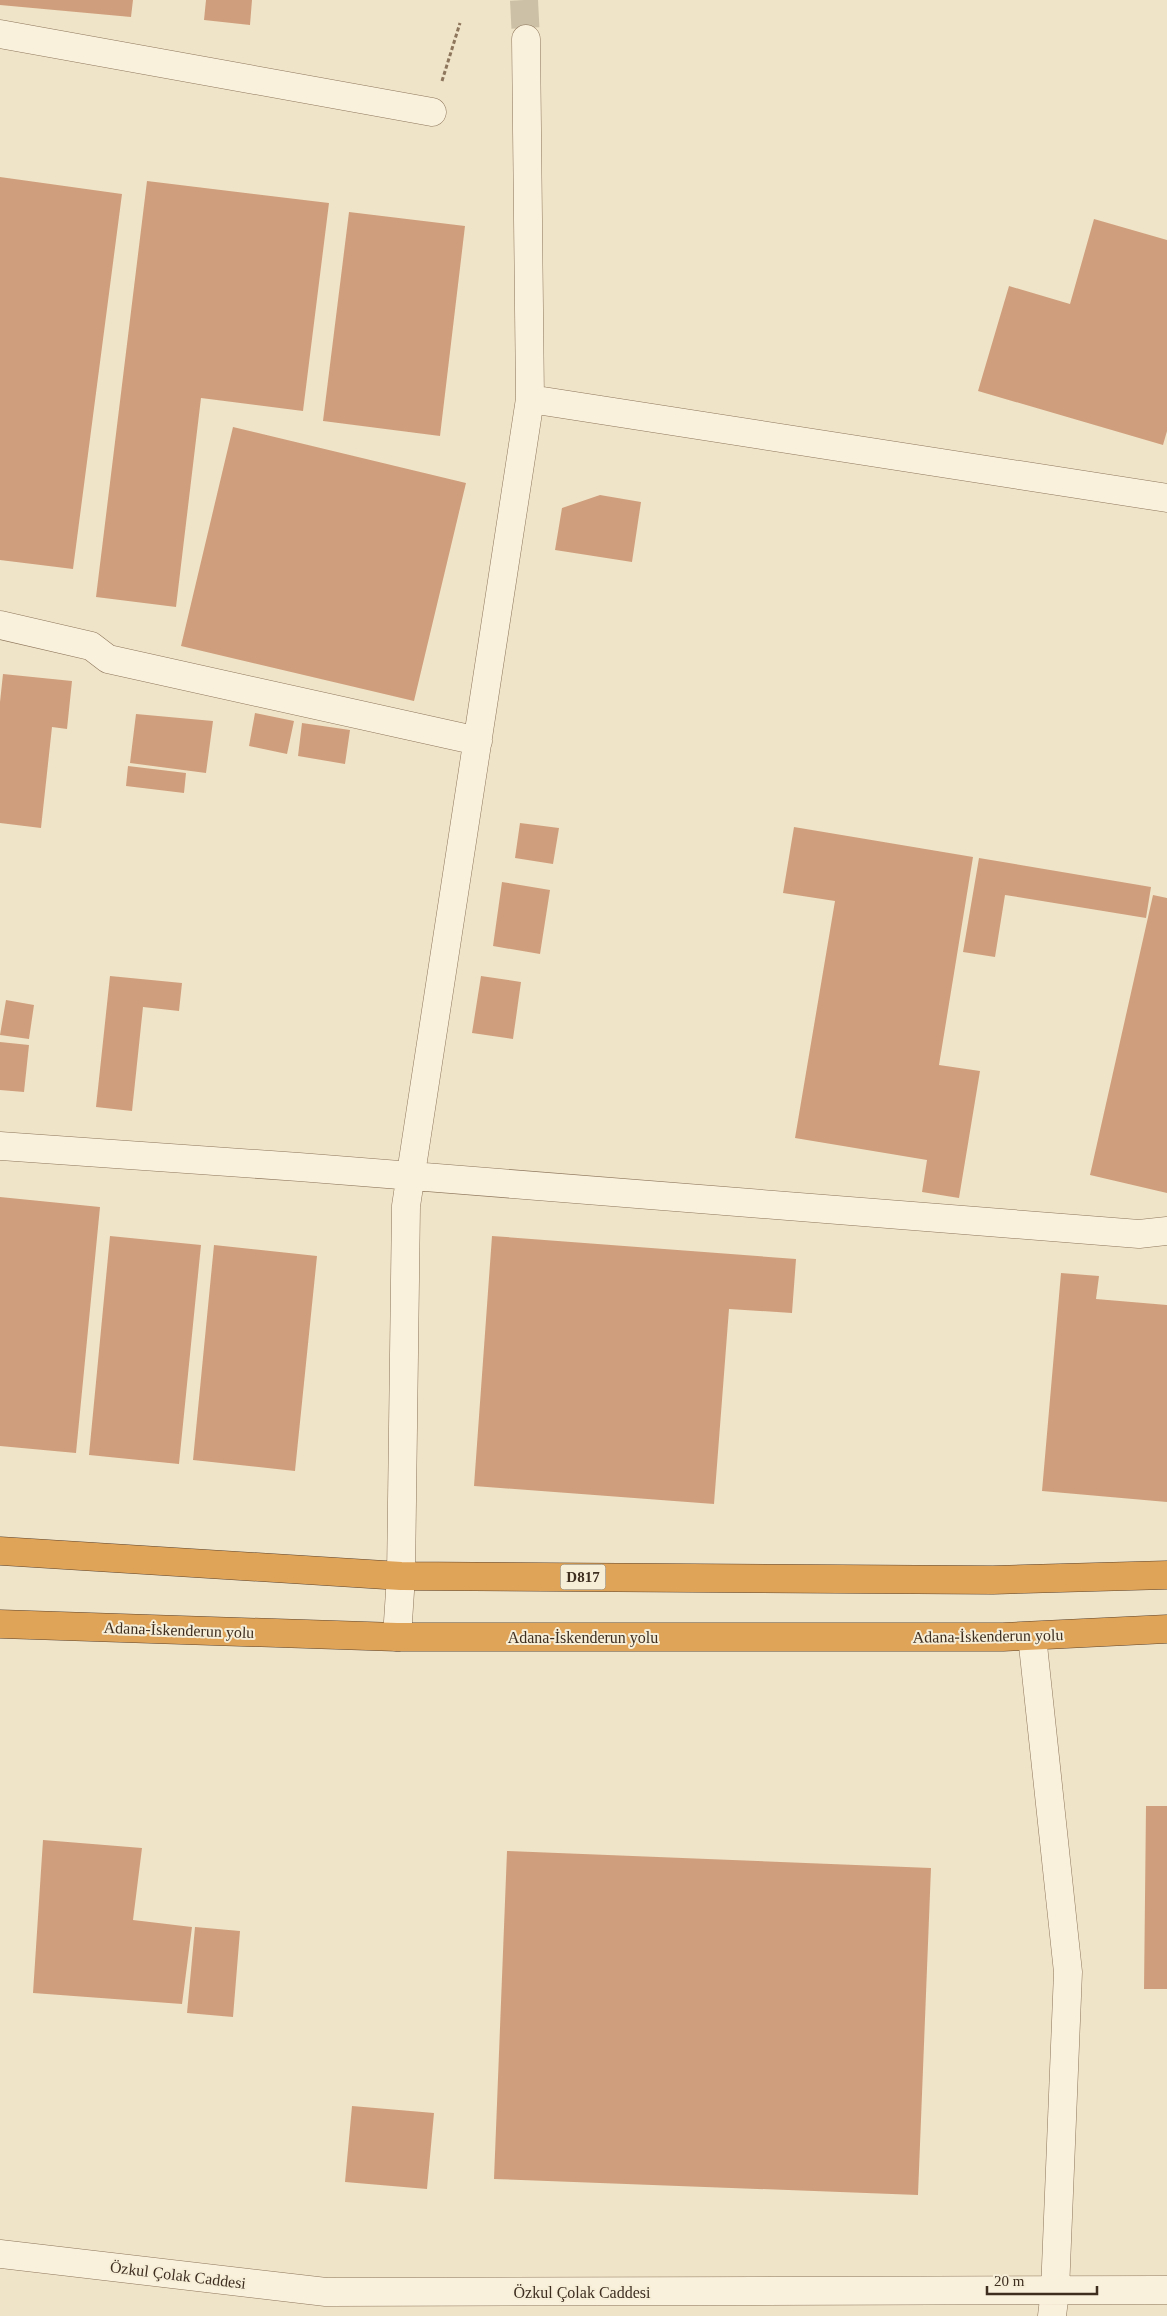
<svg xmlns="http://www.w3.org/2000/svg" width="1167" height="2316" viewBox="0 0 1167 2316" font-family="'Times New Roman',serif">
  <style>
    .building { fill: #cf9f7d }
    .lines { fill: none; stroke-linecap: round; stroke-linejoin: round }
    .minor-tunnel { stroke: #ccc0a6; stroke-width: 28; stroke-dasharray: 28 14; stroke-linecap: butt }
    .minor-casing { stroke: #8d765c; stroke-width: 29 }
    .highway-casing { stroke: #5b4430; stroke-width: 29 }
    .path { stroke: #8d765c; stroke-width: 3; stroke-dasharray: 4 2.5; stroke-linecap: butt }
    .minor { stroke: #faf1dc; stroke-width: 28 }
    .highway { stroke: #e0a458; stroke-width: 28 }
    .labels { text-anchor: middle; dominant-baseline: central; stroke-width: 4; stroke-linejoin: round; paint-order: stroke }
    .shield { fill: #f7eed8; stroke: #756857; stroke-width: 1 }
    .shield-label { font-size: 15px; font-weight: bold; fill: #3d2e20 }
    .street-label { font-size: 16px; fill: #3d2e20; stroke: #f7eed8 }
  </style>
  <rect width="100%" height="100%" fill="#f0e4c8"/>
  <path class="building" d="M0,0h133l-2,17 -131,-12z
    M206,0h46l-2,25 -46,-5z
    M0,177l122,17 -49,375 -73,-9z
    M147,181l182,22 -26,208 -102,-13 -25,209 -80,-10z
    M349,212l116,14 -25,210 -117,-15z
    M1094,219l73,21v191l-4,14 -185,-54 31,-105 61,18z
    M233,427l233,56 -52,218 -233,-55z
    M600,495l41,7 -9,60 -77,-12 7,-42z
    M3,674l69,7 -5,48 -15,-2 -11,101 -41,-5v-121z
    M255,713l39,8 -7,33 -38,-8z
    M136,714l77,7 -7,52 -76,-10z
    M302,723l48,7 -5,34 -47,-8z
    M128,766l58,7 -2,20 -58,-7z
    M520,823l39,5 -6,36 -38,-6z
    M794,827l179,30 -34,208 41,6 -21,127 -37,-6 5,-32 -132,-22 40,-237 -52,-8z
    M979,858l172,29 -5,31 -141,-23 -10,62 -32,-5z
    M502,882l48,8 -10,64 -47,-8z
    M1153,895l14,3v295l-77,-18z
    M110,976l72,7 -3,28 -36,-4 -11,104 -36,-4z
    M481,976l40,6 -8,57 -41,-6z
    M6,1000l28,5 -5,34 -29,-4z
    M0,1042l29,3 -5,47 -24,-2z
    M0,1197l100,10 -24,246 -76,-7z
    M110,1236l91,9 -22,219 -90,-9z
    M492,1236l304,23 -4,54 -63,-4 -15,195 -240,-18z
    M214,1245l103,11 -22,215 -102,-11z
    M1061,1273l38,3 -3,23 71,6v197l-125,-11z
    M1146,1806h21v183h-23z
    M43,1840l99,8 -9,72 59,7 -10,77 -149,-11z
    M507,1851l424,17 -13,327 -424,-16z
    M195,1927l45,4 -7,86 -46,-4z
    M352,2106l82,7 -7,76 -82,-7z"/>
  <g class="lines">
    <path class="minor-tunnel" d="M524,0l2,39"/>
    <g class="minor-casing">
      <path id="minor" d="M0,34l432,78
        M530,399l637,99
        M0,625l91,21 17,13 370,82
        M0,1146l299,21 840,67 28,-3
        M1032,1636l36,336 -13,319 -3,25
        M397,1637l4,-61 5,-370 124,-807 -4,-360
        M0,2254l326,38 841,-2"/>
    </g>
    <g class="highway-casing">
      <path id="highway" d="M0,1551l401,25 592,4 174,-5
        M0,1624l397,13h606l164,-8"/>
    </g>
    <path class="path" d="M442,81l18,-58"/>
    <use href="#minor" class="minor"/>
    <use href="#highway" class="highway"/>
  </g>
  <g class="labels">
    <rect class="shield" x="560.5" y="1564.5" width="45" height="25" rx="4"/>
    <g class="shield-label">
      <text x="583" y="1577">D817</text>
    </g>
    <g class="street-label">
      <text transform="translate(179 1630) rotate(2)">Adana-İskenderun yolu</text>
      <text transform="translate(988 1636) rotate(-1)">Adana-İskenderun yolu</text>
      <text x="583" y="1637">Adana-İskenderun yolu</text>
      <text transform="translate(178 2275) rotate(7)">Özkul Çolak Caddesi</text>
      <text x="582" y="2292">Özkul Çolak Caddesi</text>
    </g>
  </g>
  <path d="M987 2286v8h110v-8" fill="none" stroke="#3d2e20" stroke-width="2.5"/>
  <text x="994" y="2286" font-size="15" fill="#3d2e20" stroke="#f7eed8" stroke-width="4" paint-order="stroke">20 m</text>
</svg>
